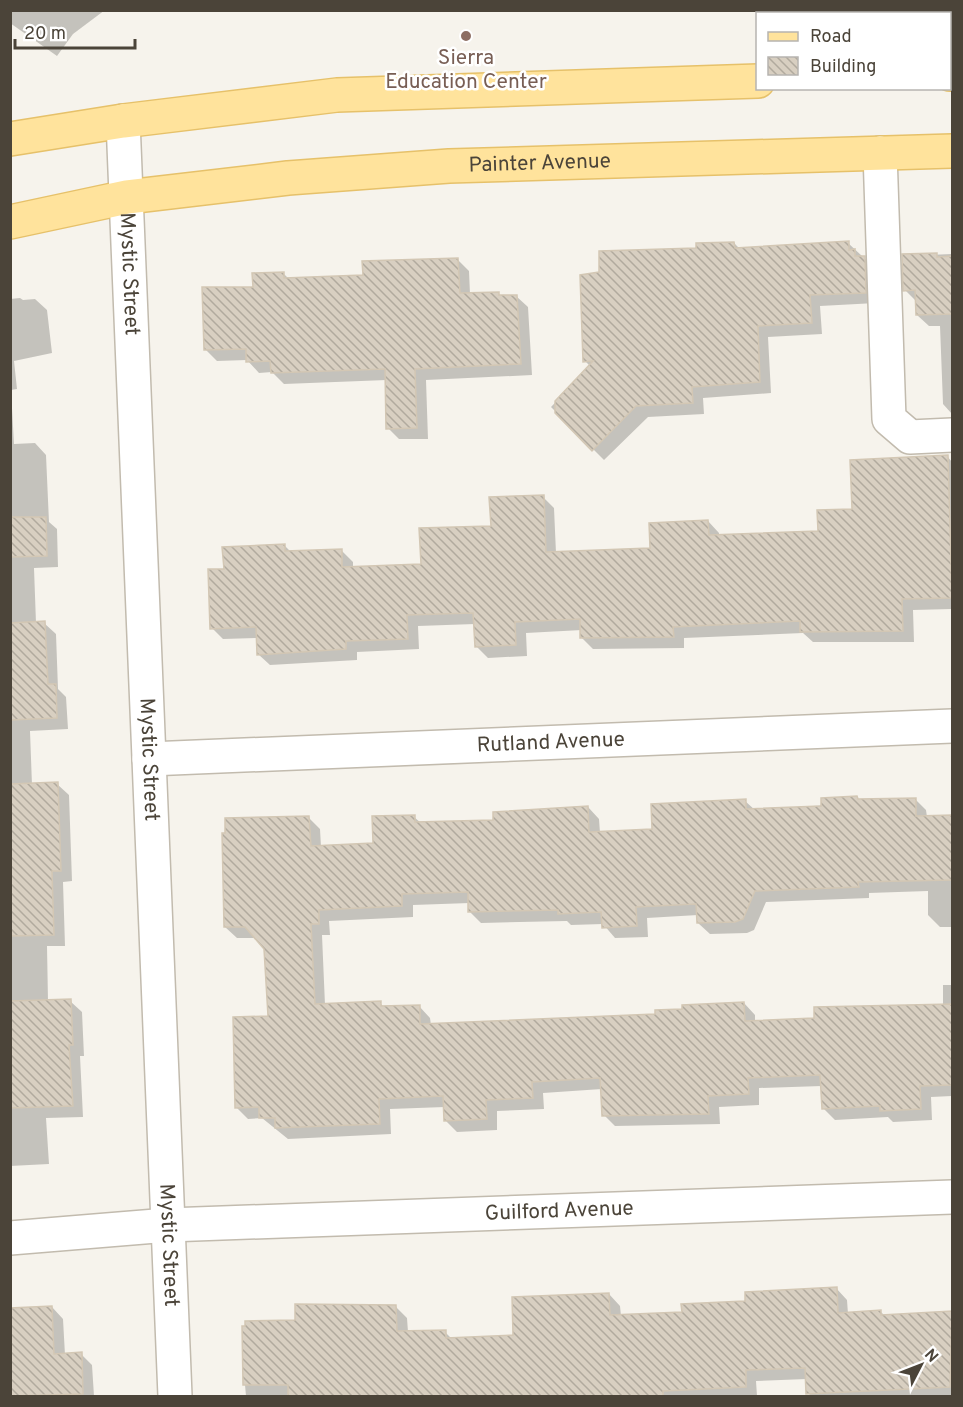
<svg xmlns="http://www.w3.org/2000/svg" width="963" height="1407" viewBox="0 0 963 1407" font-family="Overpass,sans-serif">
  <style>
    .shadow { fill: #0003 }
    .building { fill: url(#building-back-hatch); stroke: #d3c7b4; stroke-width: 1.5 }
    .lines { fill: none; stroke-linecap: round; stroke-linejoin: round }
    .minor-casing { stroke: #c2bbae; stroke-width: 36 }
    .major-casing { stroke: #e6c16a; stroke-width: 36 }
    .minor { stroke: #fff; stroke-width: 33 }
    .major { stroke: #ffe39c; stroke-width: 33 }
    .education-dot { fill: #8d6e63; stroke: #fff; stroke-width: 2 }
    .labels { text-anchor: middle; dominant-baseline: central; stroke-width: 5; stroke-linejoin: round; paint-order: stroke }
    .education-label { font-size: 21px; fill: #785e54; stroke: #fff }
    .street-label { font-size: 21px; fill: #4b4439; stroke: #fff }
  </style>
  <defs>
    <pattern id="building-back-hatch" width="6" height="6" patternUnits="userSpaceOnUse" patternTransform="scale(1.5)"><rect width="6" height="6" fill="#d8cfc1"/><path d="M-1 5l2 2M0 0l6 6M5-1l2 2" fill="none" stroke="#b1aa9e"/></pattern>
  </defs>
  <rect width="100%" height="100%" fill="#f6f3ec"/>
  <path class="shadow" d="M10,10h95l-32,24 -16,22 -47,-33z
    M734,243l6,6 108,-6 27,25 1,35 -56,3 2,28 -54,3 3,56 -68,5 1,16 -56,3 -44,43 -53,-53 39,-41 -5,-5 113,-112z
    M952,254v160l-9,-10 -3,-78h-11l-12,-11v-13l-12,-12 -1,-34z
    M458,260l11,11 1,23 46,2 12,11 4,68 -106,5 2,59h-29l-11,-11 -1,-48 -103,4 -12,-12 -13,1 -12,-13 -30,1 -12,-12 49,-61 29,-15 6,6 75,-3z
    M20,298l3,2 12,-1 12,11 5,43 -38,8 3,28 -6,1 3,54 21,-1 11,12 3,67 8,7 1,38 -24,1 2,55h8l12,11 2,55 8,8 2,32 -38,2 2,54 25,-1 12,11 3,86 -9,1 2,64h-18l1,55h22l12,11 2,44h-4l3,61 -37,1 3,46 -39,2v-867z
    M947,456l5,6v147l-39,1 1,32h-101l-10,-9 -119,5v10l-91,1 -11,-11v-8l-56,3 1,23 -39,2 -12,-12 -1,-22 -57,2 1,23 -62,3v8l-87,5 -12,-11v-16l-35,1 -11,-11 13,-58 60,-24 6,6 50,-2 12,12v6l69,-2 121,-69 11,11 2,45 95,-3 57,-29 11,12v3l101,-3 33,-23z
    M915,799l11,11 1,7 25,-1v111h-12l-12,-12v-24l-59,2v5l-103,4 -12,28 -7,3 -37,1 -12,-11v-8l-51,3 1,19 -33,1 -12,-14 -32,1 -4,-4 -86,2 -11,-11v-9l-57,2v12l-84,4 1,14h-8l3,70 55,-2 5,5 34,-2 11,12 1,7 225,-9 88,-13 11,12v8l61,-3 127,-15v-20h9v111l-21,1 1,23 -39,2 -5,-5 -53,3 -12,-12 -1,-22 -63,2v17l-40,2 1,17 -105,2 -11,-11 -2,-26 -59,4 1,16 -47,2v19l-40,2 -12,-12v-13l-55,2 1,25 -103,5 -26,-21 -14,1 -12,-12 33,-90 -3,-69 -9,-10h-20l-12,-11 84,-109 11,11 1,18 54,-2 39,-28 7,6 74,-1 93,-15 11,12 1,14 53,-2 92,-30 10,9z
    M951,1287h1v109h-141l-3,-3 -1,-14 -51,2 1,15h-511l-1,-11 52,-64 99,-14 11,11 1,14h37l7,7 63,-2 94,-43 11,12 1,10 62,-3 153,-25 11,12 1,14 33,-2 4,4 67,-3z
    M52,1307l11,12 2,36 16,-1 11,11 2,31h-84v-87z"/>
  <path class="building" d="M849,241v9l6,-1v7h10l1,37 -56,2 2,28 -54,3 2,56 -68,5 1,16 -57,3 -44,45 -37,-38v-12l38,-40 -10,1 -3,-87 19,-3v-21l97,-3v-5l38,-1 1,6z
    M937,253v4l15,-1v58l-36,1 -1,-25 -12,1 -1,-37z
    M458,258l2,35 39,-1v3h18l4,69 -106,5 2,59 -31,1 -1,-60 -114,4 -1,-12 -24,1v-13l-42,1 -2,-63h51l-1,-14 32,-1v6l79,-3 -1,-14z
    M948,455l4,143 -50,1 1,32 -103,1v-11l-127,6 1,10 -94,1v-19l-65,3 1,23 -41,2 -2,-34 -66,2 1,24 -62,2v8l-89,6 -1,-28 -46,2 -2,-60h16l-2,-22 63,-3v7l57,-2v18l79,-3 -2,-36 72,-2 -2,-29 55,-2 2,57 104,-4 -1,-25 59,-3 1,15 109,-4 -1,-21 35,-1 -2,-49z
    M10,517h36l1,39 -37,1z
    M45,621l3,63h8l1,34 -47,2v-97z
    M58,782l3,89h-9l2,64 -44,1v-152z
    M857,796l1,3 58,-1v18l36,-1v65l-94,2 1,5 -104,4 -12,28 -8,3 -38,1 -1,-19 -60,3 1,19 -35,2 -1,-16 -43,2v-4l-90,2v-20l-66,2v12l-83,4v14h-8l4,80 66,-3v5l39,-1v19l235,-10v-4l27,-1v-4l62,-3 1,19 69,-3v-11l138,-3v81l-32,1 1,23 -41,2v-5l-58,3 -2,-34 -72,3 1,16 -41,2 1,18 -107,2 -2,-38 -68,4 1,16 -47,2 1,19 -43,2 -1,-25 -64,3 1,25 -105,4v-10h-16v-11l-24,1 -2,-91 35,-1 -4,-67 -19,-22h-21l-2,-94h3v-15l84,-2 2,30 62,-3 -1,-27 43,-1v7l78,-2v-8l95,-6 1,26 63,-3 -1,-25 95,-5v10l75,-3v-8z
    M71,999l2,46h-4l4,61 -63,2v-107z
    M837,1287l1,26 43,-3v5l71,-4 -2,76 -144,7 -1,-26 -59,2v17l-83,4v5h-375v-11h-45l-1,-59h3v-5l50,-1v-16l101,1 1,26 49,-1v8l67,-3 -1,-38 97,-4 1,22 72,-3 -1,-8 64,-3v-9z
    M52,1306l2,48 28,-2 1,42 -73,2v-88z"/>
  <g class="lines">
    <g class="minor-casing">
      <g id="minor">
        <path d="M939,10l1,4"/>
        <path id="s1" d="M123,121l52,1275"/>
        <path d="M880,153l9,266 21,18 42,-2"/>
        <path id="s2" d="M149,759l803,-33"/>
        <path id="s3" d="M10,1238l158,-13 784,-28"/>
      </g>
    </g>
    <g class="major-casing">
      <g id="major">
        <path d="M950,74h2"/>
        <path d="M10,139l113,-18 214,-26 421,-14"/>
        <path id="s4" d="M10,222l117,-25 161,-19 161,-12 503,-15"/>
      </g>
    </g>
    <use href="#minor" class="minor"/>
    <use href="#major" class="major"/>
  </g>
  <circle class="education-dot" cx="466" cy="36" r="6"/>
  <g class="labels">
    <g class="education-label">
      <text x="466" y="58">Sierra<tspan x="466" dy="24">Education Center</tspan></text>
    </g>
    <g class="street-label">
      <text stroke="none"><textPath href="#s4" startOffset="534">Painter Avenue</textPath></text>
      <text stroke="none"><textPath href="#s1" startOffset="153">Mystic Street</textPath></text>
      <text stroke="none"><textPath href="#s2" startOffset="402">Rutland Avenue</textPath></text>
      <text stroke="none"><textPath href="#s1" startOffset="639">Mystic Street</textPath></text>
      <text stroke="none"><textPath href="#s3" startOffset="550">Guilford Avenue</textPath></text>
      <text stroke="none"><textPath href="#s1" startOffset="1125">Mystic Street</textPath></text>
    </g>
  </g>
  <rect width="963" height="1407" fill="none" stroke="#4b4439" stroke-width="24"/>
  <rect x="756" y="12" width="195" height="78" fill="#ffffff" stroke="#b7b4b0" stroke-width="1.5"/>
  <rect x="768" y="32" width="30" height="9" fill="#ffe39c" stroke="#b7b4b0" stroke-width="1.5"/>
  <text x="810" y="42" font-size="18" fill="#4b4439">Road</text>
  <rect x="768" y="57" width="30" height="18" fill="url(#building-back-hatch)" stroke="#b7b4b0" stroke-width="1.5"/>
  <text x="810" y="72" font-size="18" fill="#4b4439">Building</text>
  <g transform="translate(921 1365) rotate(48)" stroke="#ffffff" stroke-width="4.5" paint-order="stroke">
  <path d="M0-4.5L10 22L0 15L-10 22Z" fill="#4b4439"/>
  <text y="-9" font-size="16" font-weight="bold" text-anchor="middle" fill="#4b4439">N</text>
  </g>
  <path d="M15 39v9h120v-9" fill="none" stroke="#4b4439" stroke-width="3"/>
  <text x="24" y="39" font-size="18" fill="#4b4439" stroke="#ffffff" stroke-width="4.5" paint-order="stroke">20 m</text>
</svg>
